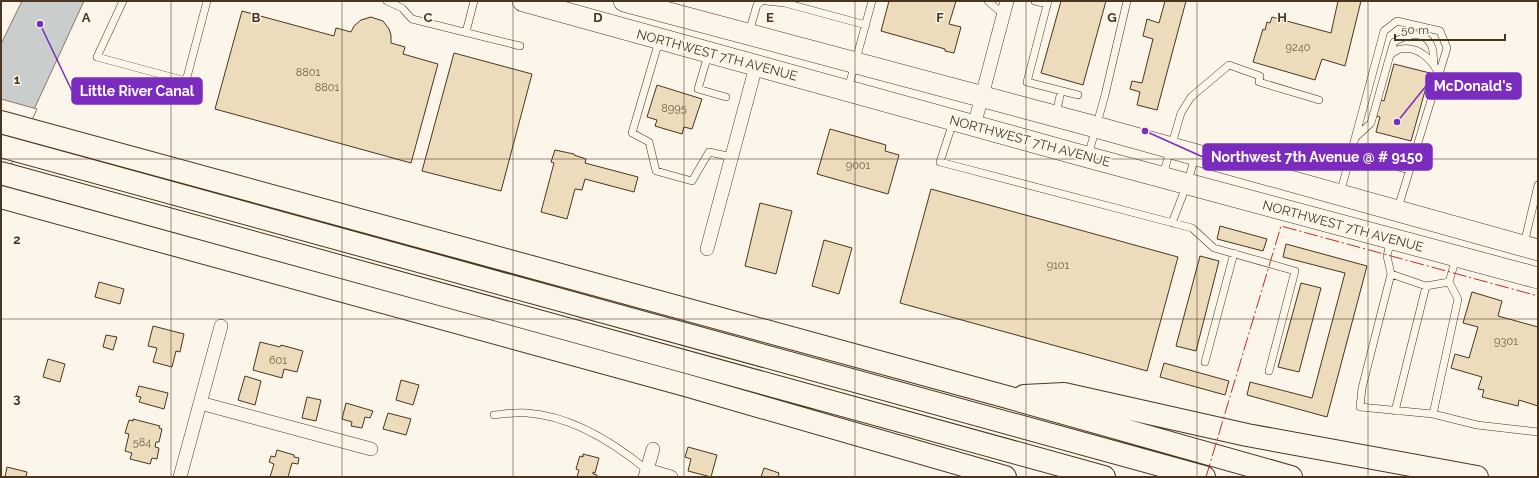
<svg xmlns="http://www.w3.org/2000/svg" width="1539" height="478" viewBox="0 0 1539 478" font-family="Raleway,sans-serif">
  <style>
    .water { fill: #c9cecd; stroke: #887966 }
    .pier { fill: #fbf6e9; stroke: #887966 }
    .building { fill: #ecdcbc; stroke: #4a3520 }
    .lines { fill: none; stroke-linecap: round; stroke-linejoin: round }
    .lane-casing { stroke: #4a3520; stroke-width: 8 }
    .street-casing { stroke: #4a3520; stroke-width: 14 }
    .primary-casing { stroke: #4a3520; stroke-width: 22 }
    .highway-casing { stroke: #4a3520; stroke-width: 24 }
    .lane { stroke: #fbf6e9; stroke-width: 7 }
    .street { stroke: #fbf6e9; stroke-width: 13 }
    .primary { stroke: #fbf6e9; stroke-width: 21 }
    .highway { stroke: #fbf6e9; stroke-width: 22 }
    .power { stroke: #c62828; stroke-width: 1; stroke-dasharray: 14 3 2 3; stroke-linecap: butt }
    .grid { fill: none; stroke: #4a3520; stroke-width: 1; stroke-opacity: 0.55 }
    .labels { text-anchor: middle; dominant-baseline: central; stroke-width: 3; stroke-linejoin: round; paint-order: stroke }
    .number-label { font-size: 11px; fill: #725f47 }
    .street-label { font-size: 13px; fill: #4a3520; stroke: #fbf6e9 }
    .grid-label { font-size: 13px; text-anchor: middle; font-weight: bold; fill: #4a3520; stroke: #fbf6e9; stroke-width: 3; stroke-linejoin: round; paint-order: stroke }
    .leader { fill: none; stroke: #7b2cbf; stroke-width: 1.5 }
    .callout-dot { fill: #7b2cbf; stroke: #fbf6e9; stroke-width: 1.5 }
    .callout { fill: #7b2cbf; stroke: #7b2cbf; stroke-width: 1.5 }
    .callout-label { font-size: 14px; text-anchor: middle; font-weight: bold; fill: #fff }
  </style>
  <rect width="100%" height="100%" fill="#fbf6e9"/>
  <path class="water" d="M22,1h62l-83,180v-137z"/>
  <path class="pier" d="M1,99l36,10 -34,73 -2,1z"/>
  <path class="building" d="M889,1h67l-7,23 12,3 -7,26 -9,-2v-2l-64,-18z
    M1061,1h45l-23,84 -42,-12z
    M1165,1h21l-29,109 -20,-5 3,-13 -10,-3 2,-8 10,2 11,-44 -10,-3 4,-17 12,4z
    M1338,1h23l-16,65 -23,-7 -7,21 -62,-18 10,-33 2,1 2,-8 3,1 2,-6 59,16z
    M242,11l92,25 2,-8 15,4 3,-6 7,-6 10,-3 12,4 6,8 2,6v8l14,4 -2,7 35,10 -27,99 -196,-54z
    M454,53l78,21 -31,117 -79,-20z
    M1394,64l36,9 -19,68 -35,-9 4,-15 -4,-1 5,-16 3,1z
    M657,85l45,14 -10,30 -8,-2 -2,7 -27,-8 2,-6 -10,-3z
    M830,129l56,16 -1,6 14,4 -11,39 -71,-20z
    M555,150l19,4v1l12,4 -1,4 53,14 -4,15 -49,-13 -3,11 -7,-1 -8,30 -26,-7 13,-49 -3,-1z
    M931,189l247,68 -31,114 -247,-68z
    M760,203l32,8 -16,63 -31,-8z
    M1220,226l47,13 -4,12 -46,-12z
    M824,240l28,8 -13,46 -27,-8z
    M1286,244l81,22 -40,151 -80,-22 3,-13 62,16 33,-125 -62,-16z
    M1200,256l19,5 -23,90 -20,-5z
    M99,282l25,7 -4,15 -25,-7z
    M1301,283l20,5 -22,84 -21,-5z
    M1472,292l30,9 -4,15 40,11v79l-19,-6 -1,6 -36,-9 2,-7 -6,-1 4,-12 -31,-9 4,-14 14,4 9,-31 -15,-4z
    M153,326l31,8 -4,18 -4,-1 -4,16 -19,-5 4,-14 -9,-2z
    M106,335l11,2 -4,13 -10,-3z
    M260,342l20,5 1,-2 22,6 -6,21 -13,-3 -2,9 -29,-8z
    M48,359l17,5 -5,18 -17,-5z
    M1164,363l65,18 -4,14 -65,-18z
    M245,376l16,5 -6,24 -17,-5z
    M401,380l18,5 -6,20 -17,-5z
    M139,386l29,7 -4,16 -25,-7 2,-5 -5,-1z
    M307,397l14,3 -5,21 -14,-3z
    M346,403l27,8 -3,7 -5,-1 -3,11 -11,-2 1,-4 -10,-3z
    M388,413l23,6 -5,16 -23,-6z
    M133,419l27,7 -1,2 3,1 -3,13h-3l-1,5 4,1 -2,11 -5,-1 -2,6 -20,-5 2,-6 -7,-2 4,-17 -4,-1 4,-13 4,1z
    M688,447l29,8 -6,22 -23,-6 3,-12 -6,-2z
    M277,450l17,5v2l5,1 -1,6 -6,-1 -4,14h-18l4,-13 -5,-2 2,-6 4,1z
    M583,454l16,4 -4,15 -2,-1v2l4,1v2h-20l2,-7 -3,-1 2,-7 2,-6 3,1z
    M7,467l20,5 -1,5h-21z
    M764,468l15,5 -1,4h-17z"/>
  <g class="lines">
    <g class="lane-casing">
      <path id="lane" d="M123,1l-26,56 89,24 21,-80
        M387,1l15,7 10,11 108,27
        M766,1l19,2 81,22
        M988,1l15,13
        M1035,1l12,3
        M1048,1l-21,81 51,13
        M466,32l8,-31
        M749,32l8,-27 5,-4
        M659,41l-27,92 17,9 7,29 36,10 17,-29 23,5
        M708,55l-10,34 28,8
        M1390,55l4,-13c11,-6 29,-14 37,3 3,5 2,13 3,19
        M848,89l24,-88
        M1056,114l5,-23
        M953,122l-13,40 252,66 22,20 81,23 -26,100
        M1356,137l15,-14 19,-68c3,-2 8,-6 11,-6 18,-3 31,11 38,25
        M1351,154l58,16
        M1088,156l17,-61 22,-94
        M1163,175l18,-62 10,-16 38,-32 31,11 -1,6 60,18
        M1340,194l44,-163 13,-10 43,10 7,17 -49,160
        M1172,223l15,-39 8,-27
        M1391,239l-4,17 4,18 -29,114 -2,19 73,7 44,11 61,7
        M1524,244l14,-59
        M1391,274l35,12 23,-4
        M1205,362l29,-109
        M1395,411l31,-125
        M1433,414l25,-115 -9,-17 7,-24
        M494,415c11,-1 22,-3 33,-2 45,3 86,29 120,57"/>
    </g>
    <g class="street-casing">
      <path id="street" d="M974,126l33,-125
        M707,249l49,-183
        M200,403l171,46
        M647,470l24,7
        M180,477l41,-151
        M645,477l8,-28"/>
    </g>
    <g class="primary-casing">
      <path id="primary" d="M523,1l564,156 451,121
        M624,1l472,126 442,123"/>
    </g>
    <g class="highway-casing">
      <path id="highway" d="M1,122l1006,275 284,80
        M1,146l1203,331
        M1,173l1103,304
        M1,197l684,188 320,92
        M1024,396l40,-2 183,41 230,42"/>
    </g>
    <use href="#lane" class="lane"/>
    <use href="#street" class="street"/>
    <use href="#primary" class="primary"/>
    <use href="#highway" class="highway"/>
    <path class="power" d="M1206,477l75,-251 257,70"/>
  </g>
  <path class="grid" d="M171,1v476M342,1v476M513,1v476M684,1v476M855,1v476M1026,1v476M1197,1v476M1368,1v476M1,159h1537M1,319h1537"/>
  <g class="labels">
    <g class="number-label">
      <text x="1298" y="47">9240</text>
      <text x="308" y="72">8801</text>
      <text x="327" y="87">8801</text>
      <text x="674" y="108">8995</text>
      <text x="858" y="165">9001</text>
      <text x="1058" y="265">9101</text>
      <text x="1506" y="341">9301</text>
      <text x="278" y="360">601</text>
      <text x="142" y="442">584</text>
    </g>
    <g class="street-label">
      <text transform="translate(717 55) rotate(15)">NORTHWEST 7TH AVENUE</text>
      <text transform="translate(1030 141) rotate(15)">NORTHWEST 7TH AVENUE</text>
      <text transform="translate(1343 226) rotate(15)">NORTHWEST 7TH AVENUE</text>
    </g>
  </g>
  <g class="grid-label">
    <text x="86" y="22">A</text>
    <text x="256" y="22">B</text>
    <text x="428" y="22">C</text>
    <text x="598" y="22">D</text>
    <text x="770" y="22">E</text>
    <text x="940" y="22">F</text>
    <text x="1112" y="22">G</text>
    <text x="1282" y="22">H</text>
    <text x="17" y="84">1</text>
    <text x="17" y="244">2</text>
    <text x="17" y="403">3</text>
  </g>
  <path class="leader" d="M1397 122L1426 86M40 24L72 91M1145 131L1203 157"/>
  <g class="callout-dot">
    <circle cx="1397" cy="122" r="4"/>
    <circle cx="40" cy="24" r="4"/>
    <circle cx="1145" cy="131" r="4"/>
  </g>
  <g class="callout">
    <rect x="1426" y="73" width="95" height="26" rx="4"/>
    <rect x="72" y="78" width="130" height="26" rx="4"/>
    <rect x="1203" y="144" width="229" height="26" rx="4"/>
  </g>
  <g class="callout-label">
    <text x="1473" y="91">McDonald's</text>
    <text x="137" y="96">Little River Canal</text>
    <text x="1317" y="162">Northwest 7th Avenue @ # 9150</text>
  </g>
  <rect width="1539" height="478" fill="none" stroke="#4a3520" stroke-width="4"/>
  <path d="M1395 34v6h110v-6" fill="none" stroke="#4a3520" stroke-width="2"/>
  <text x="1401" y="34" font-size="12" fill="#4a3520" stroke="#fbf6e9" stroke-width="3" paint-order="stroke">50 m</text>
</svg>
